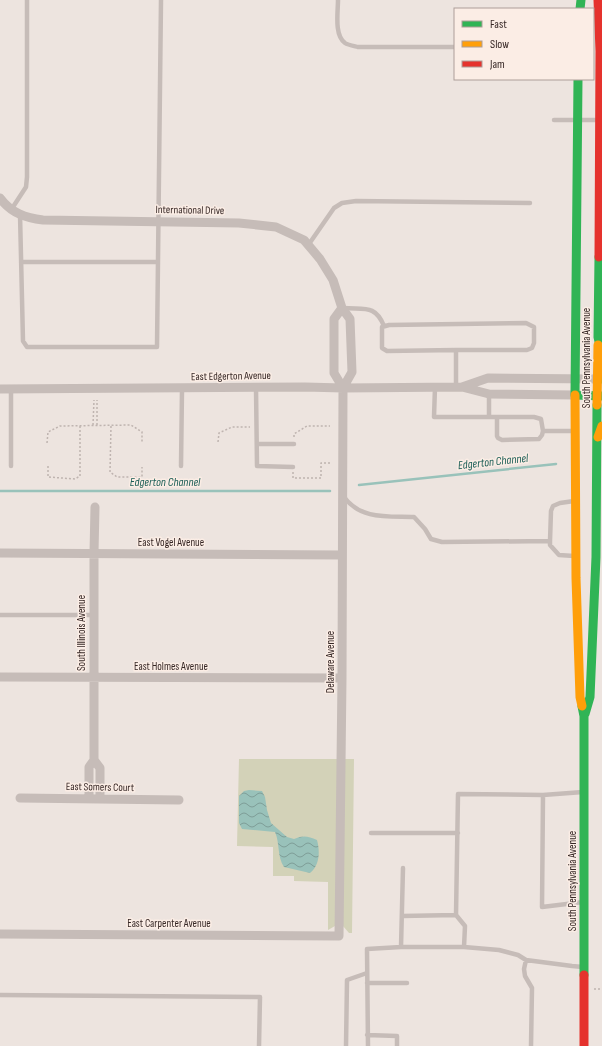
<svg xmlns="http://www.w3.org/2000/svg" width="602" height="1046" viewBox="0 0 602 1046" font-family="'Sofia Sans Condensed',sans-serif">
  <style>
    .park { fill: #d3d2b8 }
    .water { fill: url(#water-waves) }
    .lines { fill: none; stroke-linecap: round; stroke-linejoin: round }
    .stream { stroke: #99c2ba; stroke-width: 2.5 }
    .path { stroke: #bfb4b0; stroke-width: 1.5; stroke-dasharray: 2 2; stroke-linecap: butt }
    .lane { stroke: #c6bcb8; stroke-width: 4.5 }
    .street { stroke: #c6bcb8; stroke-width: 9 }
    .fast { stroke: #30b455; stroke-width: 9 }
    .slow { stroke: #ff9f0a; stroke-width: 9 }
    .jam { stroke: #e5322d; stroke-width: 9 }
    .labels { text-anchor: middle; dominant-baseline: central; stroke-width: 3; stroke-linejoin: round; paint-order: stroke }
    .street-label { font-size: 11px; fill: #372826; stroke: #fbede5 }
    .water-label { font-size: 12px; font-style: italic; fill: #185c54; stroke: #fbede5 }
  </style>
  <defs>
    <pattern id="water-waves" width="16" height="10" patternUnits="userSpaceOnUse"><rect width="16" height="10" fill="#99c2ba"/><path d="M0 5q4-4 8 0t8 0" fill="none" stroke="#7e9e97"/></pattern>
  </defs>
  <rect width="100%" height="100%" fill="#ede4df"/>
  <path class="park" d="M239,759h115l-2,174h-3l-6,-7h-8l-7,4v-48l-34,-1v-5h-21v-29l-36,-1z"/>
  <path class="water" d="M249,790l13,1 3,6 2,13 4,13 16,14 7,2c9,-4 14,-3 23,1 3,11 3,25 -7,33l-26,-6c-7,-10 -4,-24 -9,-35l-33,-3 -3,-6v-27l5,-5z"/>
  <g class="lines">
    <path class="stream" d="M359,485l197,-21
      M0,491h330"/>
    <path class="path" d="M93,425l1,-25
      M97,425v-25
      M111,426l-1,46 7,5h25v-10
      M294,437v-3l13,-8h23
      M218,442l1,-9 13,-6h18
      M47,443l1,-11 12,-6 71,-1 11,7v10
      M48,466v11l27,2 5,-3v-51
      M293,472v6h28v-15h9
      M594,989h8"/>
    <path class="lane" d="M338,0c0,12 -4,35 7,43 3,2 9,3 13,4h97
      M554,120h44
      M11,210l15,-23 1,-10v-177
      M20,214l3,127 4,6h130l4,-347
      M309,244l25,-36 8,-5 14,-2 174,2
      M21,262h136
      M343,308c21,2 32,-4 41,18
      M456,350l-69,1 -5,-3v-21l7,-2 137,-2 8,4v16l-2,5 -5,2h-71v37
      M435,387l-1,30h100l7,2 2,12h31
      M256,388l1,78 36,1
      M489,417v-23
      M497,417v19l1,2 4,2 37,-1 3,-4 1,-4
      M257,444h37
      M11,466v-77
      M181,466l1,-77
      M344,497c17,23 44,19 70,20l11,12 6,10 11,3 108,-1
      M574,556l-15,-1 -9,-10v-4l1,-30 2,-5 7,-3 14,-2
      M0,615h94
      M543,795l40,-3
      M371,833h87
      M402,916l54,-1
      M401,947l2,-79
      M464,947l1,-21 -9,-11 2,-121 85,1 -1,112 41,-5
      M526,960l-2,9 1,7 7,12 -1,58
      M367,983h40
      M0,995l260,2 -1,49
      M367,1035l30,1v10
      M346,1046l1,-66 20,-7
      M368,1046l-1,-97 34,-2h63l35,3 19,5 8,5 46,6 11,1"/>
    <path class="street" d="M0,198c11,15 26,20 43,22l196,3 37,4 28,13 16,19 13,21 9,28 8,11 2,53 -9,16 -1,290 -3,258 -339,-2
      M342,308l-8,11v54l9,15
      M462,387l26,-9 110,1
      M0,389l305,-2 38,1 119,-1 27,7 86,1
      M0,553l342,2
      M0,677l342,1
      M94,760l6,8v31
      M20,798l159,2
      M89,799v-32l5,-7v-207l1,-46"/>
    <path class="fast" d="M580,9l1,-9
      M578,79l-3,316 27,1
      M599,257l-1,80 4,18
      M598,379h4
      M582,706l2,10v259
      M585,714l5,-17 6,-140 1,-152"/>
    <path class="slow" d="M575,395l1,183 4,119 2,9
      M597,405l1,-60
      M598,437l4,-11"/>
    <path class="jam" d="M598,0l2,51 -1,206
      M584,975v71"/>
  </g>
  <g class="labels">
    <g class="street-label">
      <text transform="translate(190 210) rotate(1)">International Drive</text>
      <text transform="translate(586 358) rotate(-90)">South Pennsylvania Avenue</text>
      <text transform="translate(231 376) rotate(-1)">East Edgerton Avenue</text>
      <text x="171" y="542">East Vogel Avenue</text>
      <text transform="translate(81 633) rotate(-90)">South Illinois Avenue</text>
      <text transform="translate(330 662) rotate(-90)">Delaware Avenue</text>
      <text x="171" y="666">East Holmes Avenue</text>
      <text transform="translate(100 787) rotate(1)">East Somers Court</text>
      <text transform="translate(572 881) rotate(-90)">South Pennsylvania Avenue</text>
      <text x="169" y="923">East Carpenter Avenue</text>
    </g>
    <g class="water-label">
      <text transform="translate(493 462) rotate(-6)">Edgerton Channel</text>
      <text x="165" y="482">Edgerton Channel</text>
    </g>
  </g>
  <rect x="454" y="8" width="140" height="72" fill="#fbede5" stroke="#ad9e99"/>
  <rect x="462" y="21" width="20" height="6" fill="#30b455" stroke="#ad9e99"/>
  <text x="490" y="28" font-size="12" fill="#372826">Fast</text>
  <rect x="462" y="41" width="20" height="6" fill="#ff9f0a" stroke="#ad9e99"/>
  <text x="490" y="48" font-size="12" fill="#372826">Slow</text>
  <rect x="462" y="61" width="20" height="6" fill="#e5322d" stroke="#ad9e99"/>
  <text x="490" y="68" font-size="12" fill="#372826">Jam</text>
</svg>
